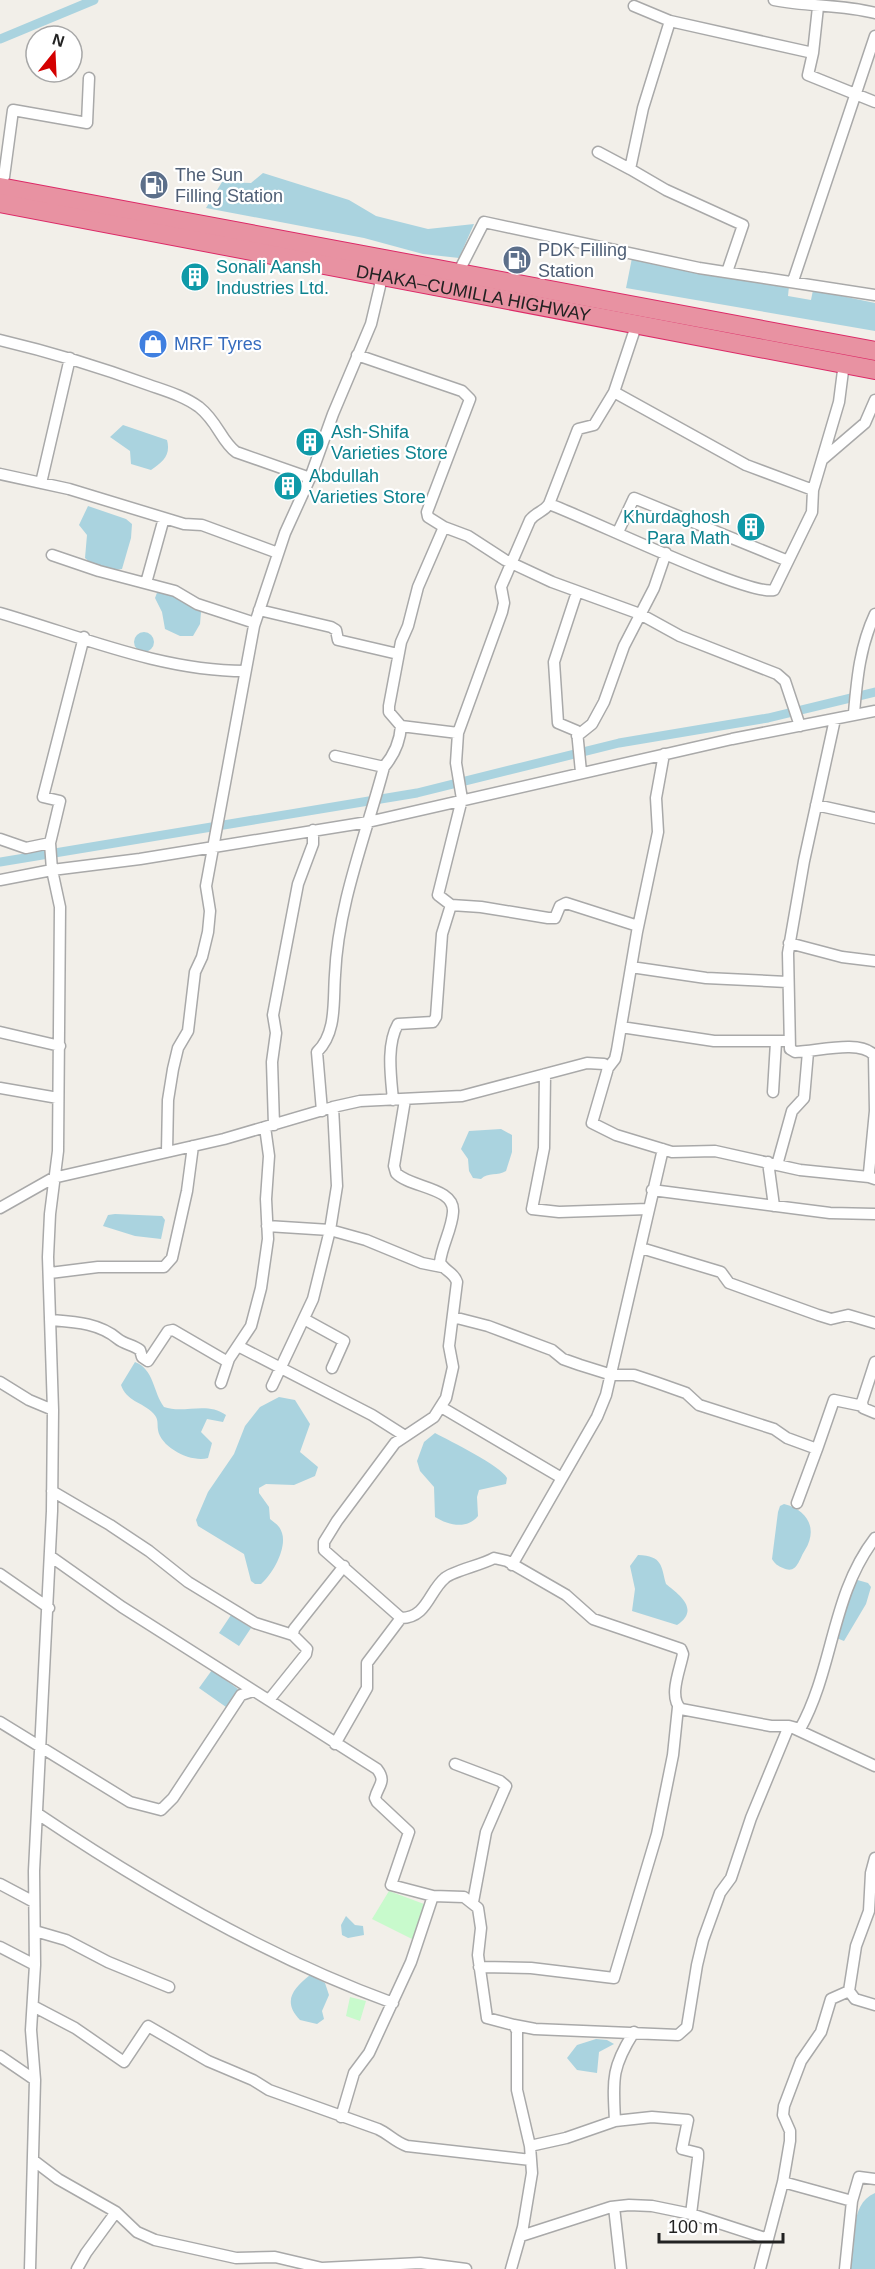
<svg xmlns="http://www.w3.org/2000/svg" width="875" height="2269" viewBox="0 0 875 2269" font-family="Arial,sans-serif">
  <style>
    .park { fill: #c8facc }
    .water { fill: #aad3df }
    .lines { fill: none; stroke-linecap: round; stroke-linejoin: round }
    .canal { stroke: #aad3df; stroke-width: 9 }
    .street-casing { stroke: #a9a9a9; stroke-width: 13 }
    .highway-casing { stroke: #dc2a67; stroke-width: 20 }
    .street { stroke: #fff; stroke-width: 10 }
    .highway { stroke: #e892a2; stroke-width: 18 }
    .labels { text-anchor: middle; dominant-baseline: central; stroke-width: 4.5; stroke-linejoin: round; paint-order: stroke }
    .service-label { font-size: 18px; fill: #4e5e75; stroke: #fff; text-anchor: start }
    .culture-label { font-size: 18px; fill: #0d838f; stroke: #fff; text-anchor: start }
    .street-label { font-size: 18px; fill: #222; stroke: #fff }
    .shop-label { font-size: 18px; fill: #366cbe; stroke: #fff; text-anchor: start }
  </style>
  <rect width="100%" height="100%" fill="#f2efe9"/>
  <path class="park" d="M389,1891l35,13 -10,36 -42,-21z
    M350,1997l16,4 -6,20 -14,-5z"/>
  <path class="water" d="M263,173l86,27 27,16 52,13 46,-5 -15,34 -36,-4 -59,-16 -158,-30 16,-26 29,1z
    M632,258l157,28 -1,10 23,4 2,-10 62,13v28l-249,-43z
    M123,425l44,15c4,15 -4,22 -16,30l-20,-6 -1,-13 -20,-14z
    M88,506l38,13 6,5 -1,14 -9,31c-13,2 -27,-1 -37,-11l2,-23 -8,-10z
    M158,590l40,18 3,4 -1,12 -7,12h-13l-15,-7 -3,-17 -7,-14z
    M134 642a10 10 0 1 1 20 0a10 10 0 1 1-20 0Z
    M501,1129l11,6v17l-6,19c-8,5 -18,1 -25,8l-8,-1 -4,-7 -1,-12 -7,-10 8,-18z
    M115,1214l47,2 3,4 -4,19 -26,-3 -32,-10 5,-11z
    M135,1362c19,7 18,30 29,45 20,7 43,-6 62,8l-3,7 -16,-3 -6,13 11,11 -4,15c-16,5 -47,-10 -50,-28 -1,-7 1,-11 -5,-17 -11,-11 -27,-12 -32,-28z
    M279,1397l16,3 15,24 -10,28 18,15 -3,9 -21,9 -28,-1 -7,4v5l10,14 1,12c5,4 10,7 12,14 5,15 -9,41 -21,51h-6l-4,-3 -7,-27 -46,-28 -2,-6 12,-28 26,-38 11,-28 15,-19z
    M435,1433c15,8 66,33 72,45l-1,6 -27,6 -2,7 1,19c-11,14 -30,9 -43,1l-1,-30 -14,-16 -3,-10 7,-19z
    M784,1504c24,6 34,25 21,46 -6,9 -8,25 -22,18 -5,-2 -8,-4 -11,-9l6,-47 2,-6z
    M638,1555c25,1 23,11 28,29 12,10 35,25 11,41l-45,-14 3,-22 -5,-23z
    M854,1579l14,4 3,4 -5,17 -22,37 -10,-4z
    M231,1615l20,13 -12,18 -20,-13z
    M212,1670l26,19 -12,18 -27,-19z
    M346,1916l9,9 8,1 1,9 -16,3 -6,-3 -1,-10z
    M310,1975l15,8 4,12 -7,16 2,8 -7,5 -17,-4c-18,-19 -7,-31 10,-45z
    M596,2039l11,1 7,4 -15,8 -2,21 -20,-3 -10,-12 10,-13z
    M875,2193v76h-25c8,-25 -3,-64 25,-76z"/>
  <g class="lines">
    <path class="canal" d="M0,39l94,-39
      M0,862l417,-69 202,-50 149,-25 107,-26"/>
    <g class="street-casing">
      <path id="street" d="M774,0c34,7 68,4 101,13
        M634,6l36,15 143,32 -5,22 67,27
        M670,21l-27,87 -13,61 36,21 77,35 -16,47
        M813,53l5,-46
        M598,152l32,17
        M4,177l9,-67 74,13 2,-45
        M459,271l25,-49 215,46 176,27
        M793,281l82,-245
        M0,340c51,12 100,27 149,45 17,6 35,11 50,22 19,15 22,34 37,45l74,26
        M614,392l132,73 67,25
        M823,459l42,-36 10,-23
        M0,474l69,15 115,35 18,1 76,28
        M41,483l29,-125
        M549,504c37,13 200,93 225,86l38,-78 1,-22 26,-88 5,-39
        M444,527l24,9 37,24 47,22 88,32 40,22 97,38 8,7 15,45
        M618,532l16,-34 154,63
        M52,555l47,16 76,20 22,13 58,19
        M146,583l18,-65
        M577,592l-23,70 4,61 19,8 4,41
        M259,610l72,17 5,3 2,10 60,14
        M0,613c80,23 161,58 245,58
        M854,713c3,-35 6,-67 21,-99
        M835,719l-31,142 -16,92 2,96 5,3c21,0 64,-13 79,3l1,56 -6,62v4l6,2
        M401,726l57,7
        M577,736l15,-12 12,-22 20,-56 30,-58 12,-35
        M664,754l-8,44 2,34 -21,100 -20,118 -2,9 -7,9 -16,55 24,12 56,17 43,-1 85,19 69,7
        M335,756l49,11
        M816,805l59,13
        M0,839l26,9 24,-5
        M0,880l52,-10 -2,-27 10,-42 -17,-4 41,-160
        M451,905l30,2 67,11h7l5,-12 6,-3 72,23
        M789,943l53,14 33,4
        M631,967l75,11 81,4
        M621,1027l93,14h75
        M0,1032l60,14
        M545,1074l-1,74 -12,61 27,3 89,-3
        M0,1088l58,10
        M773,1092l3,-50
        M393,1100c-2,-23 -7,-55 5,-76l35,-2 3,-5 6,-83 9,-29 -13,-10 24,-96 -6,-36 2,-30 44,-121 2,-9 -3,-16 29,-67c6,-8 14,-8 19,-16l29,-75 16,-4 20,-33 22,-66
        M405,1100l-11,66 2,7c14,15 59,14 57,39 -1,17 -11,33 -13,50 4,9 14,10 17,20l-8,64 4,21 -7,31 -12,19 -39,26 -58,78 -13,21v8l77,68c26,0 28,-27 44,-40 8,-7 37,-13 49,-20l13,3 59,34 27,24 88,30 2,5c-3,16 -15,43 -2,55l90,17h18l86,40
        M333,1107l4,79 -7,44 36,10 56,23 20,4
        M322,1111l-5,-59c20,-19 16,-51 18,-77 3,-71 31,-140 49,-208 10,-12 16,-24 17,-41l-12,-14v-6l12,-64 7,-16 10,-39 26,-60 -16,-10 -1,-5 43,-113 -8,-8 -105,-36
        M274,1125l-2,-63 4,-29 -3,-18 25,-131 15,-40v-14
        M167,1152l1,-52 5,-31 5,-21 10,-17 7,-59 7,-15 6,-25 2,-21 -4,-25 48,-260 31,-93 25,-55 23,-64 38,-90 9,-38 -1,-11
        M768,1162l6,44
        M777,1165l15,-54 12,-13 4,-46
        M652,1190l178,23 45,1
        M0,1208l53,-30 171,-39 109,-32 27,-6 102,-5 125,-33 17,1 4,4
        M267,1226l63,4 -17,69 -41,87
        M641,1248l80,24 8,11 89,32 13,4 17,-4 27,8
        M50,1273l48,-6h66l8,-9 15,-67 6,-45
        M453,1317l35,9 64,24 11,9 17,6 32,10h22l21,7 31,11 13,12 75,24 13,9 30,11 17,-49 29,6
        M304,1319l40,22 -12,27
        M50,1320c25,2 49,3 68,19 6,5 15,6 22,11l2,7 6,4 20,-30 5,-1 55,32
        M238,1346l134,69 33,21
        M875,1362l-13,40 1,6 12,5
        M0,1382l29,18 24,10
        M221,1383l8,-24 22,-33 10,-38 7,-49 -2,-40 3,-43 -4,-29
        M441,1407l119,70
        M52,1491l58,34 39,26 39,31 67,41 38,12
        M797,1503l20,-54
        M50,1556l72,51 255,162c10,13 1,16 -2,29l2,4 32,30 -18,53 42,11 31,1 14,11 3,20 -3,27 9,63 27,7 3,6v59l13,56 2,27 -9,54 -12,42
        M512,1565l85,-148 9,-22 57,-246
        M0,1574l49,34
        M269,1700l37,-46 1,-5 -14,-14 1,-6 50,-63
        M0,1722l130,80 31,8 12,-12 68,-103 12,-4
        M335,1744l32,-56v-25l34,-45
        M455,1764l45,17 6,5 -20,46 -13,70
        M38,1814c107,72 234,145 355,189
        M875,1858l-4,15 -2,38 -13,35 -7,45 6,8 20,6
        M0,1884l34,18
        M35,1931l31,9 42,22 61,25
        M0,1947l35,18
        M479,1967l52,1 83,10 43,-144 16,-79 5,-48
        M33,2006l42,22 49,34 24,-36 60,35 45,19 16,10 109,39c11,5 17,13 29,17l124,14
        M514,2025l21,4 143,6 9,-8 10,-62 6,-25 17,-47 11,-15 20,-60 38,-92 11,3c34,-61 31,-134 75,-191
        M634,2032c-23,36 -21,48 -19,89l37,-4 36,3 -6,29 16,4v5l-7,56
        M0,2056l35,24
        M341,2117l13,-44 15,-20 42,-91 22,-66
        M530,2146l36,-8 49,-17
        M33,2160l25,19 58,33 21,20 18,8 81,18 39,-1 47,11 98,-5 46,6
        M783,2182l69,19 -7,68
        M852,2201l7,-24 16,2
        M614,2207l7,62
        M521,2236l90,-29 18,-2 23,1 39,8 77,25
        M30,2269l5,-189 -4,-50 4,-65 -1,-94 18,-360 1,-101 -5,-153 2,-43 8,-63 2,-244 -8,-37 88,-11 228,-37 364,-83 143,-28
        M77,2269l9,-16 30,-41
        M760,2269l23,-87 7,-41v-10l-7,-16 1,-9 17,-45 20,-29 10,-33 18,-8"/>
    </g>
    <g class="highway-casing">
      <g id="highway">
        <path d="M0,187l875,164"/>
        <path id="s1" d="M0,203l875,167"/>
      </g>
    </g>
    <use href="#street" class="street"/>
    <use href="#highway" class="highway"/>
  </g>
  <defs>
    <g id="fuel-disc" transform="scale(1.5)"><circle r="9.5" fill="#5c6f8a" stroke="#fff"/><path d="M-5.5-6h7V0h2V4h1.3V-2.5L3-4.5l.8-.8L6-3V5H2.5V1h-1V6h-7ZM-4.2-4.7v3.2H.2V-4.7Z" fill="#fff"/></g>
    <g id="building-disc" transform="scale(1.5)"><circle r="9.5" fill="#0f9aa8" stroke="#fff"/><path d="M-4-6H4V6H1V3H-1V6H-4ZM-2.5-4.3h1.7v1.8h-1.7ZM.8-4.3h1.7v1.8H.8ZM-2.5-1h1.7V.8h-1.7ZM.8-1h1.7V.8H.8Z" fill="#fff"/></g>
    <g id="shop-disc" transform="scale(1.5)"><circle r="9.5" fill="#3f7fe0" stroke="#fff"/><path d="M-5-2.5h2.3a2.7 3.5 0 0 1 5.4 0H5L5.5 6h-11ZM-1.5-2.5h3a1.5 2.3 0 0 0-3 0Z" fill="#fff"/></g>
  </defs>
  <g fill-rule="evenodd">
    <use href="#fuel-disc" x="154" y="185"/>
    <use href="#fuel-disc" x="517" y="260"/>
    <use href="#building-disc" x="195" y="277"/>
    <use href="#shop-disc" x="153" y="344"/>
    <use href="#building-disc" x="310" y="442"/>
    <use href="#building-disc" x="288" y="486"/>
    <use href="#building-disc" x="751" y="527"/>
  </g>
  <g class="labels">
    <g class="service-label">
      <text x="175" y="175">The Sun<tspan x="175" dy="21">Filling Station</tspan></text>
      <text x="538" y="250">PDK Filling<tspan x="538" dy="21">Station</tspan></text>
    </g>
    <g class="culture-label">
      <text x="216" y="267">Sonali Aansh<tspan x="216" dy="21">Industries Ltd.</tspan></text>
      <text x="331" y="432">Ash-Shifa<tspan x="331" dy="21">Varieties Store</tspan></text>
      <text x="309" y="476">Abdullah<tspan x="309" dy="21">Varieties Store</tspan></text>
      <text x="730" y="517" text-anchor="end">Khurdaghosh<tspan x="730" dy="21">Para Math</tspan></text>
    </g>
    <g class="street-label">
      <text stroke="none"><textPath href="#s1" startOffset="482">DHAKA–CUMILLA HIGHWAY</textPath></text>
    </g>
    <g class="shop-label">
      <text x="174" y="344">MRF Tyres</text>
    </g>
  </g>
  <g transform="translate(54 54) rotate(18)"><circle r="28" fill="#ffffff" stroke="#a7a7a7" stroke-width="1.5"/>
  <path d="M0-4.5L10 22L0 15L-10 22Z" fill="#d40000"/>
  <text y="-9" font-size="16" font-weight="bold" text-anchor="middle" fill="#222222">N</text>
  </g>
  <path d="M659 2233v9h124v-9" fill="none" stroke="#222222" stroke-width="3"/>
  <text x="668" y="2233" font-size="18" fill="#222222" stroke="#ffffff" stroke-width="4.5" paint-order="stroke">100 m</text>
</svg>
